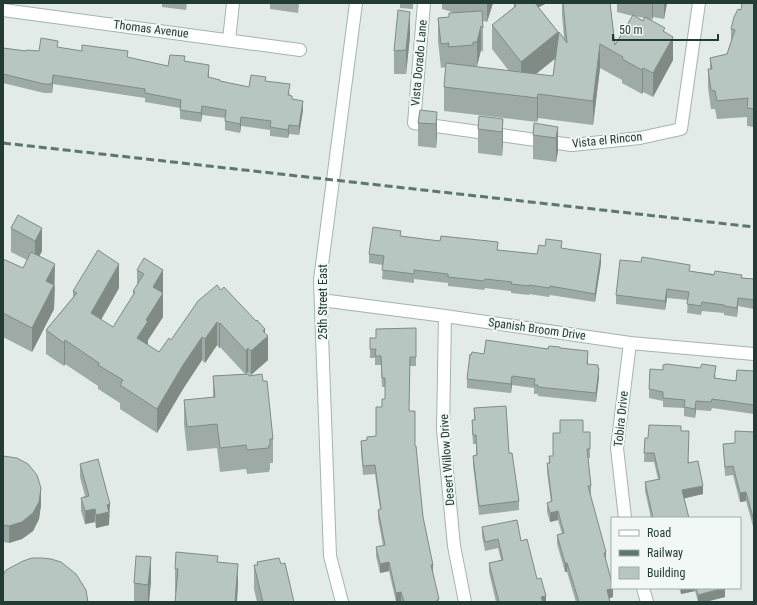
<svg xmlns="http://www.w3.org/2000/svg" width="757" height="605" viewBox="0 0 757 605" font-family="'Roboto Condensed',sans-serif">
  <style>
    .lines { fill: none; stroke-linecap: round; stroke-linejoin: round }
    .street-casing { stroke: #a5b3ae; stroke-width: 14 }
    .secondary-casing { stroke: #a1b6af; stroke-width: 14 }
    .street { stroke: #fff; stroke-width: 12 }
    .secondary { stroke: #fff; stroke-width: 12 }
    .rail { stroke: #5d7770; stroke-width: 3; stroke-dasharray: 8 4; stroke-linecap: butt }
    .wall { fill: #9daaa5; fill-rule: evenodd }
    .shaded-wall { fill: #808b86 }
    .building { fill: #b7c6c0; stroke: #808b86 }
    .labels { text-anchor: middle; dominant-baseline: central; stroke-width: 4; stroke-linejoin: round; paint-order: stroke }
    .street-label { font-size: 12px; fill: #233b35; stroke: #f2f8f5 }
  </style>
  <rect width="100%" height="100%" fill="#e2ebe7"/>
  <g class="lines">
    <g class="street-casing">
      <path id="street" d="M424,3l-10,120 158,22 68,-7 41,-9 18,-126
        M3,10l297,40
        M229,40l4,-37
        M321,300l124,16 185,27 124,11
        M445,316l-2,113 11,117 11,56
        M625,518l-8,-70 13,-105
        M643,588l4,14"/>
    </g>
    <g class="secondary-casing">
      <path id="secondary" d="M342,602l-12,-46 -10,-276 36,-277"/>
    </g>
    <use href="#street" class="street"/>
    <use href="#secondary" class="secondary"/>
    <path class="rail" d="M3,143l751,84"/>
  </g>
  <path class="wall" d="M162,3h25l-1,7 -24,-3z
    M270,3h36v1h-7l-1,9 -28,-4z
    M400,3h13v6l-13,-1z
    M442,3h51l-6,19 -4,-1v31l-2,-2 -4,16h-4l36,5 -17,-22v-24l22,-18v-2l3,-2h30l-9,4 26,32 -2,-25v-11h48l5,42 18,-29 -16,-4v-9h50l-3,16 -11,-2 -1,3 -3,-1 16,13 8,28 -20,37 -10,-5 -1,2 -20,-11v-3l-22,-12 -7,57 -55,-7 -1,4 -93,-11v-24l2,-20 -5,1 -3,-27v-23l11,-1 3,-5 -10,-3zM635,16l9,2 -1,3zM555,59l-2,17 -17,-2z
    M754,3v124l-7,-1v-9l-30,2 -2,-10h-4l-3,-21v-19h2v-11l17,-4 4,-13v-12l10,-19z
    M410,36l-4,38h-12v-23z
    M3,48l23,3h13l19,-3 70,10 40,8 17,-5 24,13v3l11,4 29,6 17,-6 24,12 -1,2 3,4 11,11 -4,25 -10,-1 -1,4 -18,-2v-6l-29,-4 -1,7 -15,-3v-12l-23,-3 -1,7 -21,-3v-11l-35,-6v-4l-92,-14 -1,9h-8l-41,-10z
    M437,112v24l-1,12 -18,-2v-23z
    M503,119v24l-1,13 -24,-3v-24z
    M558,127v24l-2,11 -23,-3v-24z
    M18,215l24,36 -3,5 16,31 -1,22 -22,43 -29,-15v-78l20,9 4,-8 -16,-8v-24z
    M401,236l97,14 39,4 25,-6 39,15 -6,39 -45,-7 -1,2 -20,-3v1l-18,-2v-2l-26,-3 -1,2 -17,-2 -19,-2v-3l-34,-4v4l-32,-4 1,-14 -14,-2v-9z
    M641,262l49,9 64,8v30l-16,-3 -1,11 -13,-2v-2l-22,-2 -1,4 -14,-2 1,-13 -21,-2 -2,12 -49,-6v-9z
    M137,270h26v47l-15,23v5l11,7 62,-62 44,43 3,27 -17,15 -3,-3 -2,2 17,7 10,58v24h-3v7h-1v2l-22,2 -1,-5 -26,3 -3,-24 -30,3 -3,-27v-24l29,-2v-22l32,-2 -25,-27 -1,1 -2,-3 -12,18 -3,-3 -19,29 -26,44 -37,-24v-6l-22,-14v-3l-33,-22 -1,2 -18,-12v-24l27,-33v-6l46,-3 -18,32 12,7 20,-32v-4l4,-5z
    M416,328v38h-6l-1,45 6,35 8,71 10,57 6,28h-38v-1l-5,1 -7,-31 -9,2 -4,-17v-9l7,-1 -5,-28v-8l2,-1 -5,-35 -12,1 -2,-25v-9l6,-1v-3l9,-1 6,-29 3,-8v-12h-3l-1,-22h-6v-7h-5v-20h6z
    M541,348h19l28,12v4l10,4 1,9 -3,25 -58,-6v-2h-4v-6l-22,-3 -1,8 -44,-5v-9l17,-25z
    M754,371v43l-42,-6 -1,3 -15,-1 -1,8 -11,-2v-8l-21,-1v-6l-14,-3v-9l67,-14 -1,3 21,3z
    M474,408l35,45 10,48v9l-40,5 -6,-50v-9l3,-1v-11h-3l-1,-15v-9h2z
    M681,431l8,32 14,31 -19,4 5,20h-38l-6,-27v-9l13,-3 -4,-17h-10l1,-24h3z
    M735,431l19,1v98l-8,-29 -6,1 -7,-27 -8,1 -2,-32 12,-1z
    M583,432h7v26h-2l3,28v9h-1l16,65 7,37 -4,1 1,4h-34l-9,-30h-2l-8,-28v-9l5,-1 -4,-14 -8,2 -3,-10v-9l4,-1 -4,-30v-9h2v-7h4l7,-23z
    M3,456l38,49 -2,14 -6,12 -11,8 -13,4 -6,-1z
    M80,464l30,53h-1v8l-13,3 -1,-6 -10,2 -4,-13v-13l4,-2 -5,-19z
    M482,527l39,14 16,38 9,23h-50l-7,-30v-9l12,-3 -3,-12 -13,3 -3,-15z
    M218,562l20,25 -63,6v-24z
    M257,562l24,2 13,38h-37l-3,-13v-24h3z
    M151,581l-2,21h-15v-19z
    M679,588h46v9l-20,5h-7l-3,-11 -14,3z"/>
  <path class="shaded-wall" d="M487,3h6l-6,19z
    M526,3h21l-21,11z
    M652,3h1v14l-1,3z
    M664,3h3l-3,16z
    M410,12v24l-4,38v-24z
    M481,26v24l-4,16v-24z
    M558,32v24l-37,30v-24z
    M673,37v23l-20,37v-24z
    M600,44v24l-7,57v-24z
    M209,65v9l-1,12v-9z
    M643,68v24l-1,2v-24z
    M53,75v9l-1,9v-9z
    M538,94v24l-1,4v-24z
    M303,101v9l-4,25v-9z
    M202,106v9l-1,7v-9z
    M437,112v24l-1,12v-24z
    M241,117v9l-1,7v-9z
    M503,119v24l-1,13v-24z
    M289,125v9l-1,4v-8z
    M558,127v24l-2,11v-24z
    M42,228v23l-7,14v-24z
    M601,254v9l-6,39v-8z
    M55,264l-1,45 -22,43v-24l14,-47z
    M119,264v24l-28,49v-24z
    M163,270v47l-15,23v5l-11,-7 9,-18 7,-33z
    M667,289v9l-2,12v-9z
    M738,298v8l-1,11v-9z
    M217,322v23l-12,18v-24z
    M220,323v24l-1,1v-24z
    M265,329v9l3,-2v24l-17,15v-24l12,-20z
    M202,337v23l-19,29 -26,44v-24l26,-44z
    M65,340v24l-1,2v-23z
    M248,348v24l-2,2v-23z
    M588,351v9l-1,13v-9z
    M599,368v9l-3,25v-9z
    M512,376v9l-1,8v-9z
    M696,401v9l-1,8v-9z
    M703,486v8l-21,5v-9z
    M41,488v17l-2,14 -6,12 -11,8 -13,4v-17z
    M746,492v9l-6,1v-9z
    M110,504l-1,21 -13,3v-13l11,-10z
    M95,509v13l-10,2v-13z
    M558,511v9l-8,2v-9z
    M606,552v9l-2,-8z
    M151,557v24l-2,21h-1v-17z
    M389,562v9l-9,2v-9z
    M565,563h2v9h-2z
    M238,564v23l-1,15h-2z
    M431,565h2v9h-2z
    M613,588v9l-6,2v-9z
    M681,588h14v3l-14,3z
    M725,588v9l-20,5h-7v-7z
    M401,592v9l-5,1v-9z
    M546,596v6h-5v-5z"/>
  <path class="building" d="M517,3h18l23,29 -37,30 -29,-37 24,-19 -2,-1z
    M563,3h47l5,42 18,-30 10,6 2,-4 20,11 -2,3 10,6 -20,36 -10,-5 -1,2 -20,-11 1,-2 -23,-13 -7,57 -55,-7 -1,4 -93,-11 2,-24 107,13 6,-44 8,11z
    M742,3h12v106l-7,-1 1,-10 -31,3 -2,-10 -4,-1 -3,-21h4l-2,-11 17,-4 8,-24 -4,-1 3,-12 4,-8 3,1z
    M398,10l12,2 -4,38 -12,1z
    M482,11l1,17 -2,-2 -4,16h-4v3l-25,2 1,-4 -8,1 -3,-26 11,-1v-4z
    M41,38l17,3 -1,6 25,4v-6l46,6 -1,6 41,9 2,-11 15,1 -1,5 25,4 -1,12 12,3v1l29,6 2,-12 15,2 -1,4 25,3 -2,11 4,1v3l11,2 -4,25 -10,-1 -1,5 -18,-3 1,-6 -30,-4 -1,7 -15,-3 1,-11 -24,-4 -1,7 -21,-3 1,-10 -36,-7v-4l-92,-14 -1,9h-8l-41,-10v-26l23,3v-1l13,1z
    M420,110l17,2 -1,12 -18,-1z
    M479,116l24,3 -1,13 -24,-3z
    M534,123l24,4 -2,11 -23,-3z
    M18,215l24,13 -7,13 -24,-13z
    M373,227l28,4 -1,5 40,5 1,-5 57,6 -1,8 40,4 2,-9 6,1 1,-7 16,2 -1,7 40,6 -6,40 -45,-8 -1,2 -20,-3v1l-18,-2 1,-2 -27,-3 -1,2 -17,-2 -19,-2v-3l-34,-4v4l-32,-4 2,-14 -15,-2z
    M98,250l21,14 -28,49 22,14 22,-35 -2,-1 11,-17 -7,-4 7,-12 19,12 -10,17 10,6 -17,27 2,1 -11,17 22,14 10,-14 2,2 27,-39 19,-16 4,5 3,-3 32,34 1,-1 8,9 -2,2 5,5 -17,15 -3,-3 -2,3 -26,-28 -1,1 -2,-2 -12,17 -3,-2 -19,28 -26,44 -37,-24 3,-5 -25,-15 1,-2 -34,-23 -1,3 -18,-13 31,-37 -4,-2z
    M31,252l24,12 -9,17 8,4 -22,43 -29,-15v-54l20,9z
    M642,257l48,8 -1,6 25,4 1,-4 27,4 -1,3 13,1v21l-16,-2 -1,10 -13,-2v-1l-22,-3 -1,4 -14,-2 2,-12 -22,-3 -2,12 -49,-6 4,-35 21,2z
    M416,328v29h-6l-1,54h6v35h1l7,71 10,48h-2l8,34 -2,1v2h-33l-3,-10 -5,1 -7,-31 -9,2 -4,-17 9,-2 -7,-35 3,-1 -6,-44 -12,1 -2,-25 6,-1v-3l9,-1v-29h6v-8h3v-21h-3l-1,-22h-6l1,-7h-6v-11h6v-9z
    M486,340l55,8 7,1 1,-3 11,1v1l28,3 -1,13 11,1v3h1l-3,25 -58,-6v-2h-4l1,-6 -23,-3 -1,8 -44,-5 3,-25 1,1 1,-3 12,2z
    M666,364l34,4 2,-4 14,2 -2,12 22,3 1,-11 17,1v34l-42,-6 -1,3 -15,-1 -1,8 -11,-2 1,-7 -22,-2v-6l-14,-3 1,-20 13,1v-5z
    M249,374v2l13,-2 1,7h4l6,58h-3v7h-2l1,2 -22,2 -1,-5 -26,3 -3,-24 -30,3 -3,-27 31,-3 -2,-21z
    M506,406l3,47h3l7,48 -40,5 -6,-50 4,-1 -1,-20h-3l-1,-15h3l-1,-12z
    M560,420h23v12h7v17h-3l4,37h-3l18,66 -2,1 8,30v5h1l-6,2 3,12h-31l-12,-39h-2l-8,-28 7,-2 -6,-22 -8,2 -3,-10 5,-2 -5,-38h3l-1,-7h4v-23h7z
    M649,425l32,1v5h8l-1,32 10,-2 5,25 -21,4 7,28h-36l-8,-36 15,-3 -6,-26h-10l1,-15h3z
    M735,431l19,1v89l-8,-29 -6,1 -7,-27 -8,1 -2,-23 12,-1z
    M3,456l14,2 11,6 9,11 4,13 -2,14 -6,11 -11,9 -13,4 -6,-1z
    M98,459l12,45 -3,1 2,7 -13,3 -1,-6 -10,2 -4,-13 8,-2 -9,-32z
    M517,520l4,21 6,-2 10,40 4,-1 5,18 -5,1 2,5h-44l-10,-39 14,-3 -5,-21 -13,3 -3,-15z
    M176,552l42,4 -1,6 21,2 -3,38h-60l3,-33h-3z
    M136,556l15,1 -3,28 -14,-2z
    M32,558h10l9,1 10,3 15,12 10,16 2,12h-85v-27l3,-5 17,-9z
    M279,558l2,6 4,-1 9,39h-31l-9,-37h4l-1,-3z
    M696,588h28l-26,7z"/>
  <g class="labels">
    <g class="street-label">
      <text transform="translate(151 29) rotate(7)">Thomas Avenue</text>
      <text transform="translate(419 63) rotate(-85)">Vista Dorado Lane</text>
      <text transform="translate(607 140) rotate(-6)">Vista el Rincon</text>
      <text transform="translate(323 302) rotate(-90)">25th Street East</text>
      <text transform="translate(537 329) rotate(8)">Spanish Broom Drive</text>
      <text transform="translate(621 419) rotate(-84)">Tobira Drive</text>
      <text transform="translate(447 460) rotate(-94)">Desert Willow Drive</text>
    </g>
  </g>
  <rect width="757" height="605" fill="none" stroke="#233b35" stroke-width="8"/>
  <rect x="611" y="517" width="130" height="72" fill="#f2f8f5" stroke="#9faca8"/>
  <rect x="619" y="530" width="20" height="6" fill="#ffffff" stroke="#9faca8"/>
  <text x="647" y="537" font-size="12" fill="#233b35">Road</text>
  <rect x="619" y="550" width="20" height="6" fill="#5d7770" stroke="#9faca8"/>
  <text x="647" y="557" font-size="12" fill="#233b35">Railway</text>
  <rect x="619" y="567" width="20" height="12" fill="#b7c6c0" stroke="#9faca8"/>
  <text x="647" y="577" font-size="12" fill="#233b35">Building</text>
  <path d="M613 34v6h105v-6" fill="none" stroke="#233b35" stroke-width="2"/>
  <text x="619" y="34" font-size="12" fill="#233b35" stroke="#f2f8f5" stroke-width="3" paint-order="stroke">50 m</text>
</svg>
